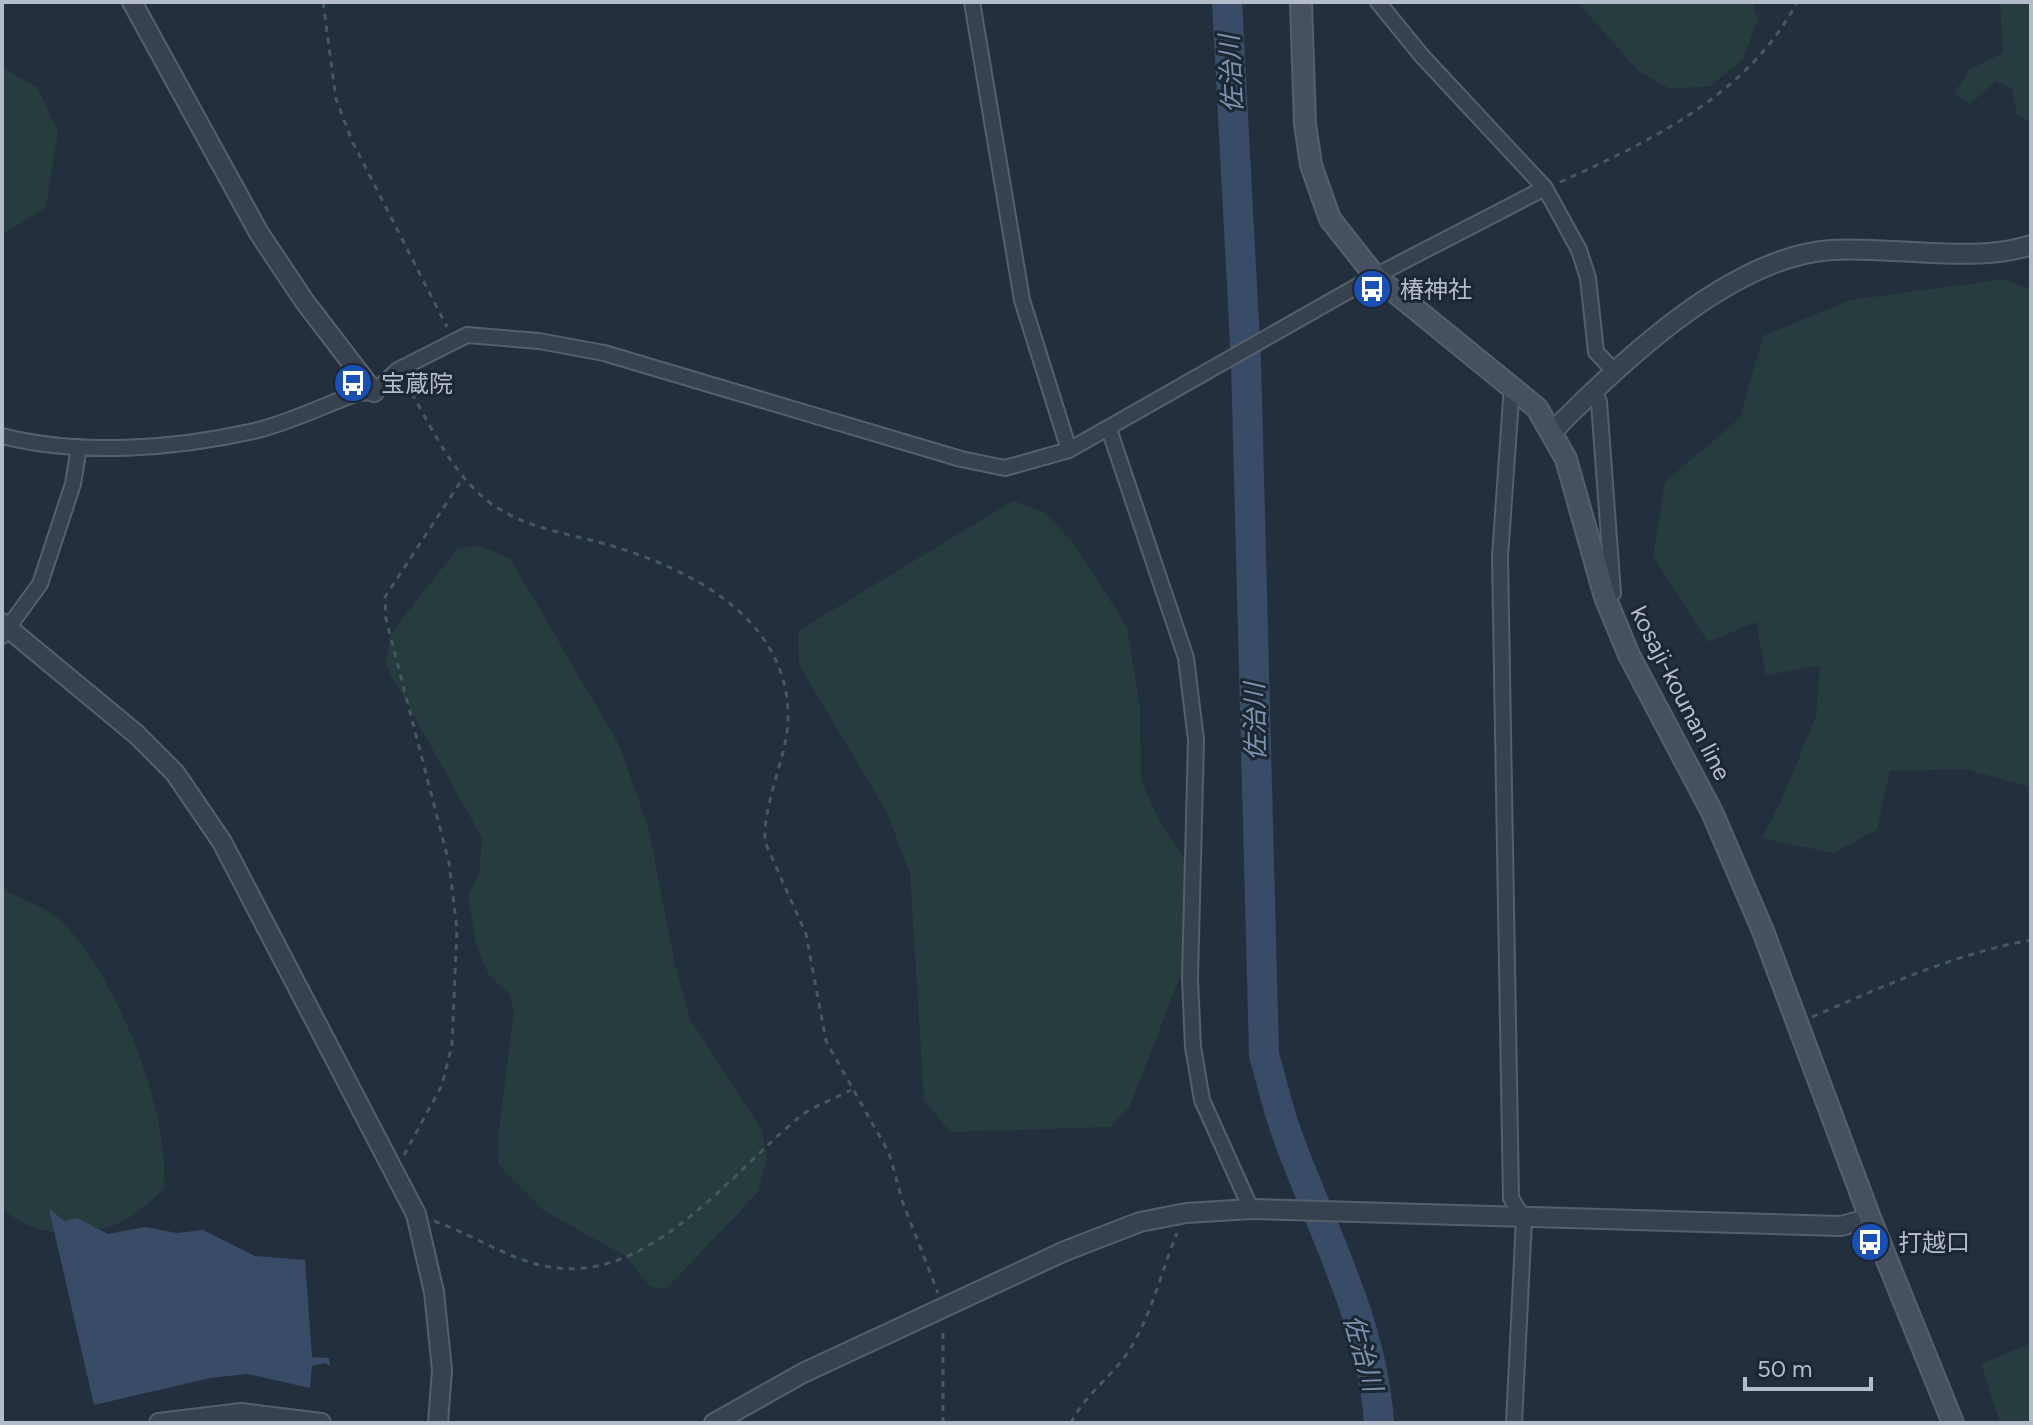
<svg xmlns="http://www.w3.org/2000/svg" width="2033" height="1425" viewBox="0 0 2033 1425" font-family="Figtree,'Noto Sans JP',sans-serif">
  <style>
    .green { fill: #263c3f }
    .water { fill: #394c67 }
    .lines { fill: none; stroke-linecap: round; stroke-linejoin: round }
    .river { stroke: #394c67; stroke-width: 30 }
    .minor-casing { stroke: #565f6c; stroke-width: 18 }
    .tertiary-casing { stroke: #565f6c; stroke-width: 22 }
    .secondary-casing { stroke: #565f6c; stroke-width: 24 }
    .path { stroke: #44595c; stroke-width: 3; stroke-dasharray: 6 6; stroke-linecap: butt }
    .minor { stroke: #38414e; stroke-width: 14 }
    .tertiary { stroke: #38414e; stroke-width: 18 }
    .secondary { stroke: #465061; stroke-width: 20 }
    .labels { text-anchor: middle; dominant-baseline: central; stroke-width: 6; stroke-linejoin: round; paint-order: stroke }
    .poi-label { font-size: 24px; fill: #b4bcc9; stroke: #1d2633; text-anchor: start }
    .street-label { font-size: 24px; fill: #b4bcc9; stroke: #1d2633 }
    .water-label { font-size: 26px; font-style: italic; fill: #7c92b1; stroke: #1d2633 }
  </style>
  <rect width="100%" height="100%" fill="#242f3e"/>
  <path class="green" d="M1578,2h174l6,18 -15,39 -32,27 -41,3 -32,-18z
    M2000,2h31v121l-14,-8 -5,-26 -16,-8 -26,23 -16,-10 15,-24 34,-17z
    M2,67l35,20 21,44 -12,76 -44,28z
    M2005,279l26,11v497l-66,-18 -75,2 -13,59 -44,23 -71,-15 22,-43 32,-79 4,-50 -54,9 -10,-53 -48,20 -55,-86 12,-74 75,-64 23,-82 87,-36z
    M1013,501l31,11 30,32 53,83 13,79 1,75 20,43 40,57 -1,45 -71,182 -19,19 -160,5 -26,-32 -14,-227 -23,-60 -88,-149 -1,-33z
    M479,546l31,12 109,187 29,81 27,139 15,54 71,110 6,26 -8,36 -92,97 -16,-1 -26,-31 -81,-45 -45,-46 -1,-29 16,-126 -6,-17 -19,-18 -13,-30 -8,-51 11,-19 3,-37 -97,-174 7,-32 66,-84z
    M2,889c18,9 44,18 59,32 55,53 110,192 103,268 -11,9 -22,21 -34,28 -37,23 -98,23 -128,-10z
    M2031,1343v80h-31l-19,-59z"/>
  <path class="water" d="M49,1209l16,12 12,-3 31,16 37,-7 32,6 26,-3 52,26 50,4 7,97 17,1 1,8 -5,-3 -13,3 -2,22 -63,-14 -37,4 -116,27z"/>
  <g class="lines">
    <path class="river" d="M1227,2l19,360 18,693c8,27 14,55 24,82 34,93 85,187 91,286"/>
    <g class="minor-casing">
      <path id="minor" d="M972,2l50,298 47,150
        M1378,2l44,54 123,132 34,62 9,28 8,74 17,18
        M1512,385l-12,172 11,641 13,21 -10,204
        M1594,390l5,12 14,191 -8,4
        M1109,429l77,229 10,82 -6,238 3,69 9,53 49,109
        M2,436c79,20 172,13 252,-5 35,-8 70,-26 104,-38l16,-1 24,-22 69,-35 72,6 65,12 357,106 44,9 64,-18 306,-174 170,-88
        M2,636l38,-52 33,-100 6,-37"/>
    </g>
    <g class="tertiary-casing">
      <path id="tertiary" d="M132,2l127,231 46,69 69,90
        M1551,433c68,-69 179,-176 280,-183 59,-4 145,14 200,-5
        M2,623l134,111 39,39 47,69 194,372 18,78 8,78 -4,53
        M159,1423l82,-10 80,10
        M714,1423l89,-50 262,-122 75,-29 46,-9 65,-4 590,17 29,-8"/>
    </g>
    <g class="secondary-casing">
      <path id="secondary" d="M1301,2l4,122 6,41 19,54 45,57 162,132 29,51 39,138 24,58 83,157 51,119 107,287 83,205"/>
    </g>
    <path class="path" d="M323,2l13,97 16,42 95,186
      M1560,182c91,-41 189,-88 237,-180
      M406,383c24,41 45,90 83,119 36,27 79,31 120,43 78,23 175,70 179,166 2,44 -25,86 -23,131l41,92 20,107 63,112 14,50 35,90
      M1812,1017c72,-31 142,-63 219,-77
      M404,1155l38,-70 10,-40 5,-116 -8,-66 -63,-244 -1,-22 78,-119
      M434,1221c34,12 67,33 102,43 106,30 191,-87 261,-145 15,-13 37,-20 54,-29
      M943,1423v-95
      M1071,1423c12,-26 39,-45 55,-68 24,-34 35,-83 51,-122"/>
    <use href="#minor" class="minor"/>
    <use href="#tertiary" class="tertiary"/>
    <use href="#secondary" class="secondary"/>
  </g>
  <defs>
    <g id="bus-disc" transform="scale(2)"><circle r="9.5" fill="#1a4fb4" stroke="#1d2633"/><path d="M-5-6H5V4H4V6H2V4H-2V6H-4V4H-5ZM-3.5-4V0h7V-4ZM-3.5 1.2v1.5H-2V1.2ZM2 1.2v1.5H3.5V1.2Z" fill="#fff"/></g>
  </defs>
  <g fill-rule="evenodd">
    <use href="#bus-disc" x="1372" y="289"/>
    <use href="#bus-disc" x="353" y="383"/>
    <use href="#bus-disc" x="1870" y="1242"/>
  </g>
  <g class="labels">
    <g class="poi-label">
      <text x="1400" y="289">椿神社</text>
      <text x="381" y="383">宝蔵院</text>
      <text x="1898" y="1242">打越口</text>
    </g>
    <g class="street-label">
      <text transform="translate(1681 693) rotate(63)">kosaji-kounan line</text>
    </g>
    <g class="water-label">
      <text transform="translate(1231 74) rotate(-93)">佐治川</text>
      <text transform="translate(1255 722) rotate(-91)">佐治川</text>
      <text transform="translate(1363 1353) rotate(74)">佐治川</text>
    </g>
  </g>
  <rect width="2033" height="1425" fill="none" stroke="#b4bcc9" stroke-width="8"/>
  <path d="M1745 1377v12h126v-12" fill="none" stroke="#b4bcc9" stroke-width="4"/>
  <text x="1757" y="1377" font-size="24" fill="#b4bcc9" stroke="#1d2633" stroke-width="6" paint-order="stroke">50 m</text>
</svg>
